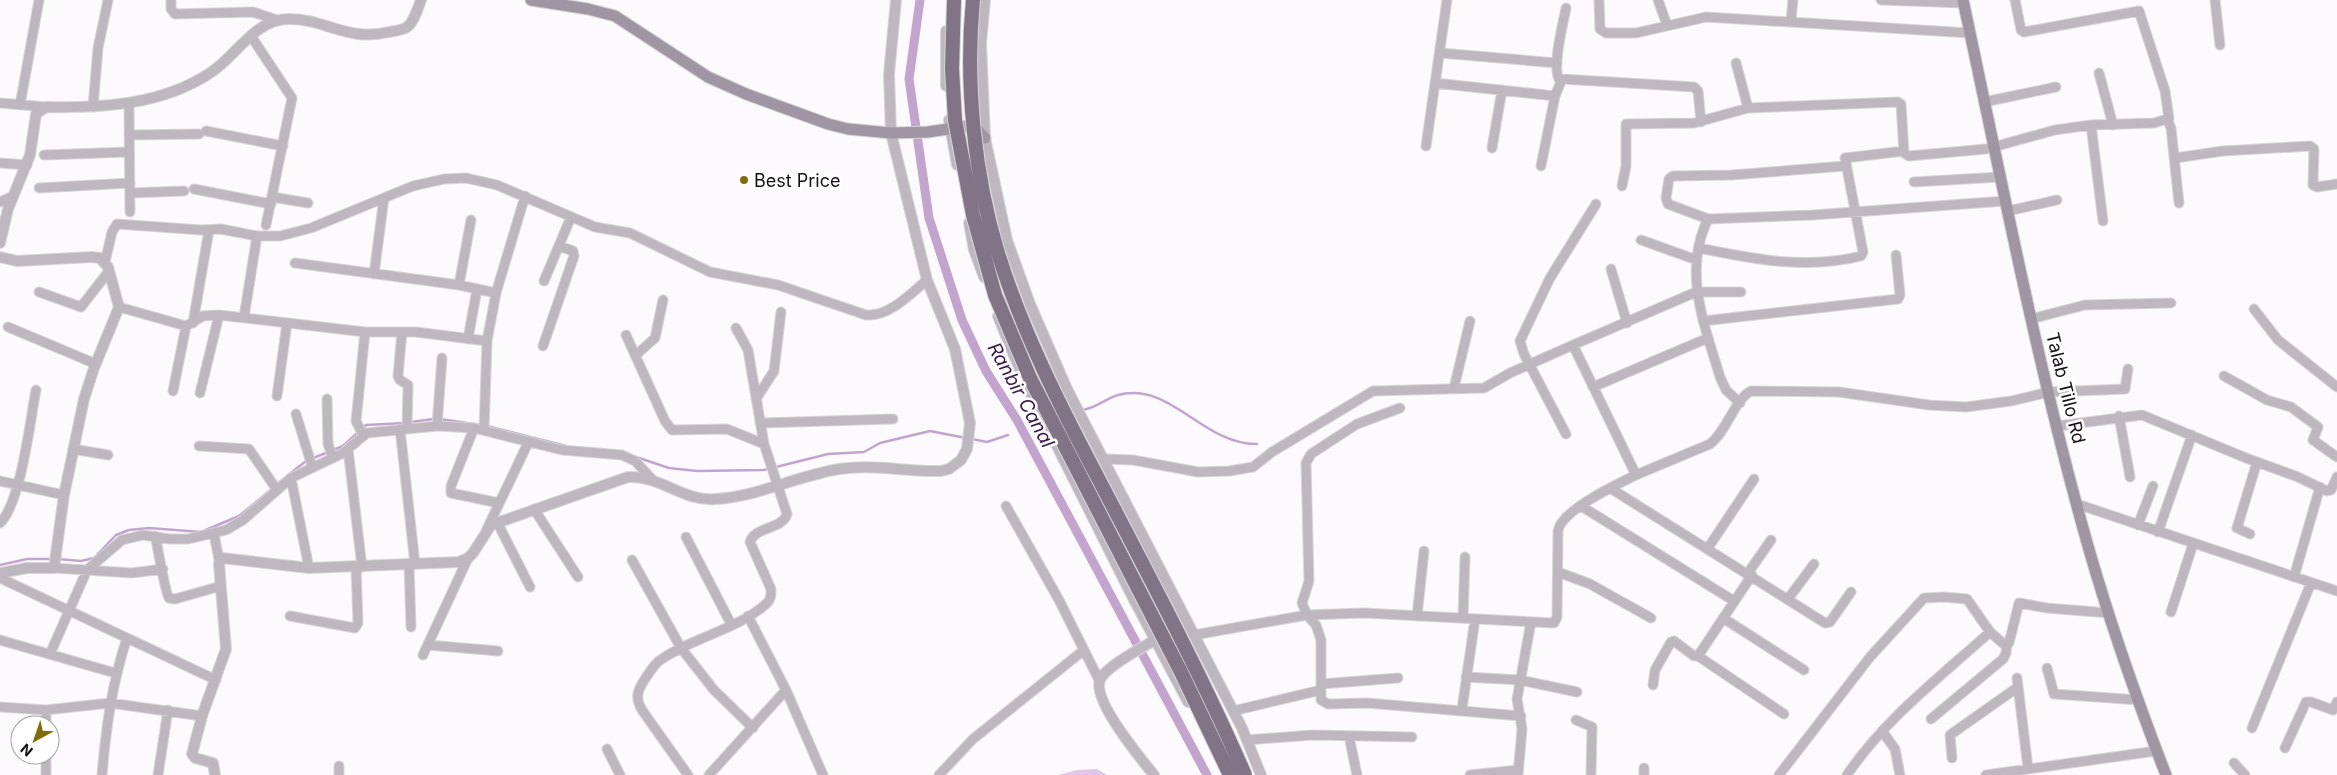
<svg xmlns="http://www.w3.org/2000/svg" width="2337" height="775" viewBox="0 0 2337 775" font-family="Inter,sans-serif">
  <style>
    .pitch { fill: #e1c5eb }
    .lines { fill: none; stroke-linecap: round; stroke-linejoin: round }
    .stream { stroke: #c2a4ce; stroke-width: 2.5 }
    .canal { stroke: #c2a4ce; stroke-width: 9 }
    .minor-casing { stroke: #d8d5d9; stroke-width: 11 }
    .tertiary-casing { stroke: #d8d5d9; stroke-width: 12 }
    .secondary-casing { stroke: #d8d5d9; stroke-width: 13 }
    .minor { stroke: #beb7c0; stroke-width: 9 }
    .tertiary { stroke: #beb7c0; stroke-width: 10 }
    .secondary { stroke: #a096a3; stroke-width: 11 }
    .trunk-bridge-casing { stroke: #d8d5d9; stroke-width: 16; stroke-linecap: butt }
    .trunk-bridge { stroke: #807486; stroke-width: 14 }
    .poi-dot { fill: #806d0a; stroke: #fff; stroke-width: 2 }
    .labels { text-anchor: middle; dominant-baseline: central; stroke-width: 5; stroke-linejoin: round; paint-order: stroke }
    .poi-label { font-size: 18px; fill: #161118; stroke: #fff; text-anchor: start }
    .street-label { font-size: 18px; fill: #161118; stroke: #fff }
    .water-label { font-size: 19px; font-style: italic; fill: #3f184c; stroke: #fff }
  </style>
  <rect width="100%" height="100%" fill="#fdfafe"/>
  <path class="pitch" d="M1097,769l10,6h-49l19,-5z"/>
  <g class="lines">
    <path class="stream" d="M1083,410c13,-2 22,-11 35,-15 53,-14 85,50 139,49
      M440,419l41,6
      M410,422l24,-3
      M487,426l79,20
      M972,439l15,3 21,-7
      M633,456l36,12 28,3 67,-1 64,-16 36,-2 16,-9 50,-12 36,7
      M277,484l29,-23 37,-15 23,-21 39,-2
      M58,559l23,2 13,-3 22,-23 13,-5 20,-2 52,4 38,-16 34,-28
      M0,565l27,-6h26"/>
    <path class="canal" d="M920,0l-11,79 20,139 33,102 24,51 31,49 190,355"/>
    <g class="minor-casing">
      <path id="minor" d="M171,0v9l4,5 78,-2 24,8
        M1599,0l1,29 6,4h30l70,-16 264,16
        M1658,0l9,25
        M1881,0l83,3
        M2015,0l6,30 3,2 115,-21 26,80 4,28
        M2215,0l5,45
        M1791,21l2,-21
        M251,36l41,62 -26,127
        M1440,53l117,10
        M1736,63l12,45
        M2099,73l14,52
        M1560,81c-9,-12 3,-57 6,-73
        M1435,83l120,13
        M1984,102l72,-15
        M0,103l46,4
        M129,103l1,109
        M20,105l19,-105
        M93,107l5,-59 10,-48
        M2091,125l12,96
        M206,131l77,15
        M129,135l70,-1
        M1426,146l21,-146
        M1492,148l10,-58
        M44,155l85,-3
        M2175,158l48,-7 87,-5 4,3 -1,36 4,2 20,-3
        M0,163l27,2
        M1541,166l14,-70 7,-17 132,8 4,4 3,31
        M1914,182l86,-5
        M1622,186l4,-20v-42l68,-1 54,-15 150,-6 3,2 3,49 5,3 77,-7 69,-19 36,-5 63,-2 13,-4 4,9 8,75
        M39,188l91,-5
        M194,189l77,15
        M130,193l54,-2
        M272,197l36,6
        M0,202l13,-6
        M2008,211l49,-11
        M1708,219l-40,-15 -2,-6 3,-19 4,-3 59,-1 113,-9
        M1641,240l56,20
        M1699,248c53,11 108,22 162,8l2,-4 -18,-94 59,-7
        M105,262l7,-30 5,-8 84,6 20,-1 36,7h23l31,-8 102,-42 31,-7 22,-1 31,7 98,42 35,6 80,39 68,13 88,30c23,2 44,-21 61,-35
        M295,263l164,22 37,8
        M1611,269l16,54
        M374,274l10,-76
        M544,281l27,-64
        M459,285l12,-65
        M39,292l42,15 28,-36
        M119,307l67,19 17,-10 16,-1 146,17h51l71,9
        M2254,309l24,31 59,47
        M244,317l13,-81
        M2031,319l54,-14 86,-2
        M1703,321l195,-22 2,-4 -4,-40
        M193,323l16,-93
        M8,327l88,37
        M402,332l-4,44 2,4 8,5 -1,44
        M626,335l39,86 7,9 55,-1 37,15
        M468,339l9,-50
        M1573,345l63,130 74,-31c17,-13 25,-45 41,-53l88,1 90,13 37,2 45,-6 38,-9 76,-3 3,-20
        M543,346l31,-90 -1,-5 -14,-5
        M636,355l19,-17 8,-38
        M2224,376l43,24 24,7 27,20 -5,13 24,17
        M1593,387l115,-49
        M1454,388l16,-67
        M173,391l13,-65
        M200,393l19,-78
        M277,396l10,-73
        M327,399l1,45 5,14
        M756,399l18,-28 7,-59
        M1740,403l-14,-13 -6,-13c-15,-51 -38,-105 -12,-158l105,-4 192,-14
        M1400,408l-43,16 -46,30 -5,9 3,118 -7,22 5,12 9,10 5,15v60l7,4 39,-1 154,13
        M296,414l16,52
        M2119,416l11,61
        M760,423l133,-4
        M437,426l5,-68
        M2057,426l85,-11 104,43 52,19 29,14 4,-1 6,-13
        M474,428l-23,58v7l48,10
        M400,429l15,135
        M484,430l3,-89 9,-48 29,-97
        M1566,434l-42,-80 -4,-13 30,-63 46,-74
        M363,435l-7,-14 9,-89
        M199,446l50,3 28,41
        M73,449l35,6
        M348,449l14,118
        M1104,459l29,1 65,12 31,-1 24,-4 19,-15 101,-61 111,-3 26,-15 63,-28 123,-53h45
        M291,478l18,90
        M0,481l64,14
        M1610,488l215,135 5,-1 21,-30
        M2077,504l260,87
        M1006,506l53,94 40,80
        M1581,506l153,95
        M534,509l44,68
        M497,522l33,65
        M0,523c21,-20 30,-102 36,-133
        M2138,525l15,-39
        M487,529l42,-88
        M2158,532l34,-97
        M214,534l5,26
        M2250,534l-13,-6 20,-66
        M155,536c3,11 10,57 14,62l6,1 46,-13
        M686,537l45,87
        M1708,548l46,-69
        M632,560l49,88 33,42 39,38
        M409,564l2,63
        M54,568l78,5 31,-4
        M1558,572l32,12 61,34
        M1748,573l23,-33
        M2294,577l26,-90
        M0,578l216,102
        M1788,599l26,-35
        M2171,612l22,-68
        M290,616l65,12 3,-5 -2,-56
        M748,616l38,74 37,85
        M1417,616l7,-65
        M1463,618l2,-61
        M1723,618l81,52
        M1194,635l113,-20 57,-2 190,10 3,-6 1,-86c3,-21 60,-47 78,-56
        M0,640l115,33
        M428,645l70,6
        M50,654l37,-84 35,-30 21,-5 27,4h18l38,-9 17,-10 48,-42 52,-25 24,-20 70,-7 37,2 88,22 60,5 13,6 16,17
        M423,655l45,-97
        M1698,656l86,58
        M2047,668l7,26 85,6
        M1466,677l54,3 57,12
        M2017,678l11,90
        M1321,684l77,-6
        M1653,685l2,-15 16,-28 3,-1 20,15h4l54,-81
        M0,707l46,3 64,-7 92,13
        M1462,709l13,-90
        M1233,711l88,-21
        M1931,719l72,-60 3,-6 1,-8
        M1576,720l16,7 -1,48
        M46,725v-15
        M2252,728l59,-145
        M1882,731l13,18 5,26
        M1349,736l8,39
        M1247,740l66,-5 99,2
        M2285,748l21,-46h5l22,8 4,-8
        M607,749l13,26
        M1952,758l-2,-23 68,-48
        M2234,763l11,12
        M1644,768v7
        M46,775v-20
        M102,775c4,-47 10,-92 25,-137
        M158,775l10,-65
        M339,775v-9
        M688,775l-46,-65c-7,-12 -5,-19 3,-31 4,-6 8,-13 14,-18 31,-23 81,-32 108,-58 4,-4 4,-8 4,-14l-21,-47c5,-16 32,-12 37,-28l-23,-70 -16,-94 -12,-22
        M709,775l77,-85
        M939,775l34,-36 111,-89
        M1470,775l48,-5
        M1518,775l4,-46 -5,-30 14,-77
        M1779,775l91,-118 54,-59 20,-1 23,2 23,33 15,13 4,-2 10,-40 28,5 62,5
        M1847,775c38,-56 93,-98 143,-143
        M1986,775l170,-24"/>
    </g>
    <g class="tertiary-casing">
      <path id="tertiary" d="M985,0l-4,43 4,95 22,102 23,64 37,85 175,339 19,47
        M946,86v-55
        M949,120l8,45
        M969,223l5,27 10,27
        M0,243l8,-34 22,-54 6,-41 10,-7c56,1 116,-2 164,-34 27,-17 44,-54 79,-54 37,0 58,23 100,13 6,-1 14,-2 18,-5 7,-5 11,-19 14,-27
        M0,257l17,4 75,-4 8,1 8,9 11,40 -25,61 -10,31 -20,96 -10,73h-27l-27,5
        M998,316l22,54
        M1029,390l102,204 57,108
        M215,775l-2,-12 -18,-5 -3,-4 10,-38 24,-67 -7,-85 3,-6 87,10 150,-6 9,-4 5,-5 18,-28 137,-48c32,-2 56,25 87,22 41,-2 80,-22 119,-29 36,-7 71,2 107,1l8,-2 12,-9 6,-11 3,-26 -15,-74 -28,-69 -36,-147 -2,-59 7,-74
        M1154,775c-13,-16 -62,-75 -54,-95 5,-13 43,-33 55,-40"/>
    </g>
    <g class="secondary-casing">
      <path id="secondary" d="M531,0l57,9 27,7 93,61 38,17 82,30 20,5 43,4 37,-1 40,-6 7,2 10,10
        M1963,0c39,182 74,366 125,546 22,77 49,154 78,229"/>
    </g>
    <use href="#minor" class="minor"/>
    <use href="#tertiary" class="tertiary"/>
    <use href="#secondary" class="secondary"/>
    <g class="trunk-bridge-casing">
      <path id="trunk-bridge" d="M954,0l-2,69 3,51 18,95 22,80 35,83 151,294 49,103
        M973,0c-8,81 1,175 25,253 24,78 62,153 100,225 51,98 103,196 147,297"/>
    </g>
    <use href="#trunk-bridge" class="trunk-bridge"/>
  </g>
  <circle class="poi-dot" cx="744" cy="180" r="5"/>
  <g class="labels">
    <g class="poi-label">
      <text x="754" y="180">Best Price</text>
    </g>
    <g class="street-label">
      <text transform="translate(2066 388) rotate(76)">Talab Tillo Rd</text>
    </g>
    <g class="water-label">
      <text transform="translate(1021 395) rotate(61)">Ranbir Canal</text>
    </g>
  </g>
  <g transform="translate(35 740) rotate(220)"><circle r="24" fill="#ffffff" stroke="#a2a0a3"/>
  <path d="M0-4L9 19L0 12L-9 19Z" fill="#806d0a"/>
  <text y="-8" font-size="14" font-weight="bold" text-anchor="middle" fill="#161118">N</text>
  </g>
</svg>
